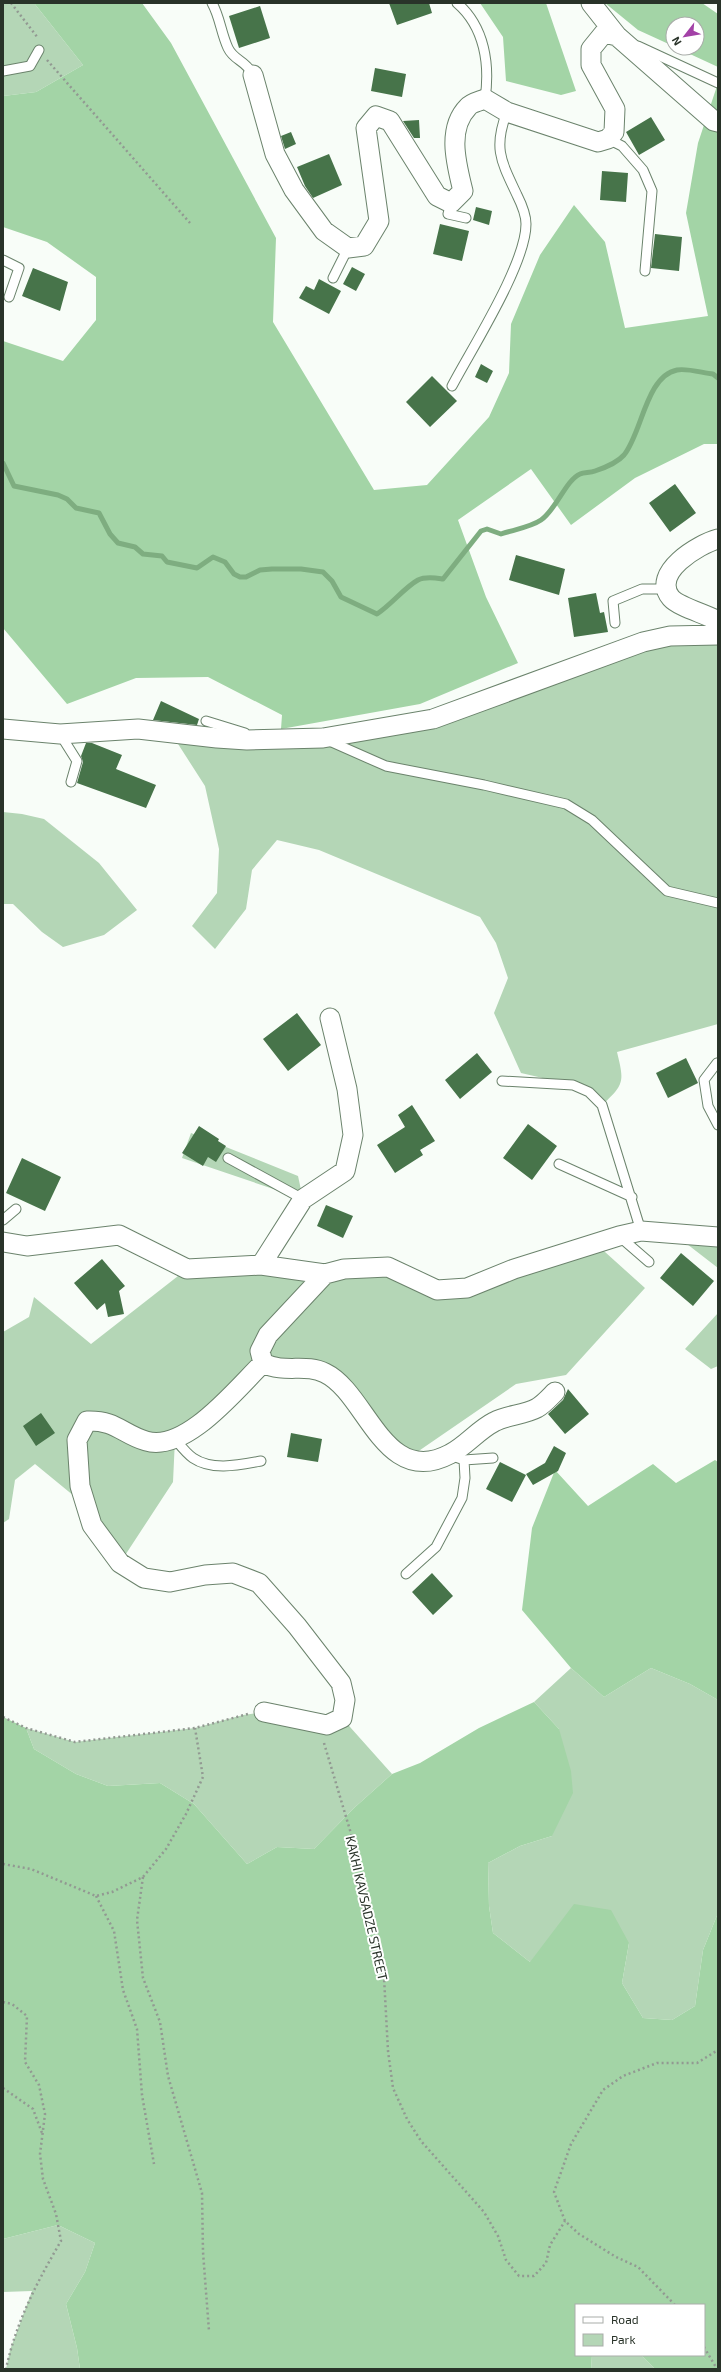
<svg xmlns="http://www.w3.org/2000/svg" width="721" height="2372" viewBox="0 0 721 2372" font-family="'Exo 2',sans-serif">
  <style>
    .green { fill: #b4d6b6 }
    .forest { fill: #a3d4a6 }
    .lines { fill: none; stroke-linecap: round; stroke-linejoin: round }
    .stream { stroke: #7ead80; stroke-width: 5 }
    .building { fill: #47744a }
    .lane-casing { stroke: #6b836c; stroke-width: 11 }
    .street-casing { stroke: #6b836c; stroke-width: 21 }
    .path { stroke: #929992; stroke-width: 2.5; stroke-dasharray: 2 3; stroke-linecap: butt }
    .lane { stroke: #fff; stroke-width: 9 }
    .street { stroke: #fff; stroke-width: 19 }
    .labels { text-anchor: middle; dominant-baseline: central; stroke-width: 4; stroke-linejoin: round; paint-order: stroke }
    .street-label { font-size: 13px; fill: #293329; stroke: #fff }
  </style>
  <rect width="100%" height="100%" fill="#f8fdf8"/>
  <path class="green" d="M3,3h31l49,62 -47,27 -33,4z
    M718,638v386l-101,28c7,29 8,32 -15,53l-29,-20 -52,-12 -27,-60 14,-35 -12,-35 -16,-26 -161,-67 -42,-10 -25,30 -6,39 -31,40 -23,-23 25,-33 2,-44 -14,-63 -34,-53 46,5 216,-19 210,-77z
    M3,812l19,2 22,5 55,44 38,47 -33,25 -41,12 -21,-15 -29,-28h-10z
    M191,1133l107,43 5,23 -121,-41z
    M674,1234l44,3v31z
    M595,1243l50,45 -79,87 -50,9 -109,75 -82,-86 -62,-10 -88,76 -2,43 -53,81 -35,-58 -50,-41 -20,16 -6,39 -6,4v-191l26,-15 5,-20 57,47 96,-75 201,-2 49,23z
    M718,1313v53l-7,3 -26,-20z
    M571,1668l33,29 47,-29 39,16 28,16v213l-15,37 -8,56 -23,14 -29,-2 -21,-35 7,-40 -99,19 -37,-29 -4,-27 -1,-43 32,-17 32,-10 7,-107 -25,-27z
    M264,1712l78,6 50,56 -38,34 -40,41 -37,-2 -30,17 -53,-60 -34,-21 -52,3 -32,-12 -42,-25 -8,-21 49,14 120,-14 48,-13z
    M58,2225l37,18 -10,29 -19,32 11,44 3,21h-74l4,-19 22,-59 -29,1v-53z
    M592,2355h49l14,14h-64z"/>
  <path class="forest" d="M34,3h108l29,40 105,195 -3,84 101,168 53,-5 62,-68 20,-44 2,-49 29,-69 34,-50 31,37 20,86 83,-12 -22,-103 12,-70 20,-60v361h-14l-69,34 -64,47 -40,-56 -73,51 28,77 32,66 -98,41 -139,25 1,-14 -74,-38 -72,1 -69,26 -64,-76v-287l60,20 33,-41v-43l-49,-35 -44,-15v-131l33,-4 47,-27z
    M480,3h66l30,88 -15,4 -55,-14 -3,-44z
    M605,3h97l16,11v53l-41,-19h20v-24h-24v22l-35,-16z
    M715,1460l3,2v238l-28,-16 -39,-16 -47,29 -33,-29 -49,-58 10,-82 23,-58 33,36 65,-42 23,19z
    M534,1702l25,27 12,42 2,22 -21,43 -32,10 -32,17 1,43 4,27 37,29 44,-58 37,6 18,33 -7,40 21,35 29,2 23,-14 8,-56 15,-37v456h-63l-14,-14h63v-50h-128v50h16l-1,14h-511l-3,-21 -11,-44 19,-32 10,-29 -37,-18 -55,14v-522l23,11 8,21 42,25 32,12 52,-3 34,21 53,60 30,-17 37,2 40,-41 38,-34 28,-11 59,-35z"/>
  <g class="lines">
    <path class="stream" d="M3,463l11,23 44,9 9,4 9,9 23,5 11,21 8,9 17,4 8,7 19,2 5,6 30,6 16,-11 12,5 9,12 6,3h6l14,-7 12,-1h29l22,3 9,9 9,16 36,17c15,-10 28,-27 41,-34 8,-4 18,-2 25,-1l38,-48 6,-2 14,5c12,-4 30,-7 40,-14 15,-10 25,-40 39,-46 4,-2 10,-1 15,-3 9,-3 22,-8 29,-16 18,-22 22,-79 53,-85 10,-2 26,3 36,4l5,4"/>
  </g>
  <path class="building" d="M389,3h40l3,10 -35,12z
    M260,6l10,32 -31,10 -10,-32z
    M375,68l31,6 -4,23 -31,-6z
    M651,117l14,23 -26,15 -13,-23z
    M419,120l1,18h-6l-11,-17z
    M291,132l5,12 -11,5 -4,-13z
    M329,154l13,31 -29,13 -8,-12 -8,-19z
    M602,171l26,2 -2,29 -26,-2z
    M476,207l16,4 -3,14 -16,-5z
    M440,224l29,7 -7,30 -29,-7z
    M655,234l27,3 -3,34 -28,-3z
    M352,267l13,7 -9,17 -13,-7z
    M33,268l35,14 -8,29 -38,-15z
    M319,279l22,12 -12,23 -30,-16 7,-12 8,4z
    M481,364l12,7 -6,12 -12,-6z
    M432,376l25,25 -27,26 -24,-25z
    M675,484l21,29 -26,19 -21,-29z
    M516,555l49,14 -6,26 -50,-15z
    M596,593l4,20 4,-1 4,20 -34,5 -6,-39z
    M161,701l38,18 -2,6 -44,-5z
    M86,743h6l30,12 -6,14 40,16 -10,23 -69,-25 6,-21 -2,-6z
    M297,1013l24,32 -33,26 -25,-32z
    M477,1053l15,19 -32,27 -15,-19z
    M686,1058l12,25 -30,15 -12,-25z
    M412,1105l23,36 -15,9 3,5 -28,18 -18,-28 28,-18 -7,-12z
    M528,1124l29,22 -25,34 -29,-22z
    M199,1126l20,13 -1,2 8,5 -10,16 -8,-5 -5,9 -21,-13z
    M22,1158l39,19 -16,34 -39,-18z
    M326,1205l27,11 -10,22 -26,-12z
    M681,1253l33,28 -21,25 -33,-28z
    M102,1259l23,27 -6,5 5,23 -16,3 -3,-14 -8,7 -23,-27z
    M568,1389l21,25 -24,20 -17,-20 15,-14z
    M41,1413l14,20 -19,13 -13,-20z
    M291,1433l31,6 -4,23 -31,-5z
    M554,1446l12,7 -8,18 -25,14 -7,-11 19,-11z
    M500,1462l26,13 -14,27 -26,-13z
    M432,1573l21,23 -20,19 -21,-23z"/>
  <g class="lines">
    <g class="lane-casing">
      <path id="lane" d="M212,3c8,14 9,30 16,45 6,13 18,12 25,27
        M457,3c28,24 33,62 28,96
        M638,46l80,37
        M3,71l27,-5 9,-16
        M608,139l14,7 21,24 9,21 -7,80
        M451,203l-3,11 18,4
        M3,260l16,8 -10,29
        M333,278l15,-30
        M452,386c20,-38 74,-122 74,-162 0,-10 -5,-21 -9,-29 -16,-34 -24,-47 -10,-83
        M615,623l-2,-22 29,-12h24
        M206,721l39,12
        M60,734l17,27 -6,21
        M327,740l59,26 98,19 82,19 26,16 75,71 51,12
        M717,1063l-13,17 4,26 10,19
        M502,1081l71,4 16,7 13,13 39,126
        M228,1158l75,41
        M559,1164l73,33
        M3,1220l13,-11
        M619,1236l30,26
        M175,1439c5,6 11,14 18,19 19,13 46,7 68,3
        M464,1460l29,-2
        M406,1574l30,-27 26,-49 3,-20 -1,-18 -14,-5"/>
    </g>
    <g class="street-casing">
      <path id="street" d="M591,3l26,33
        M253,75l22,79 19,36 30,41 24,17 16,-2 15,-25 -13,-93 10,-12 14,5 47,75 14,7 12,-12c-6,-25 -17,-62 5,-84 3,-4 12,-6 17,-8l22,13 91,30 10,-3 6,-7 1,-23 -24,-44v-16l13,-16 13,3 97,85 4,1
        M718,539c-19,5 -68,34 -47,59 8,9 35,16 47,23
        M3,729l57,5 78,-5 79,9 30,2 76,-2 110,-19 210,-77 27,-6 48,-1
        M3,1242l24,4 92,-11 68,34 74,-4 64,9 19,-5 44,-2 49,23 30,-2 47,-19 105,-33 22,-5 77,6
        M261,1265l42,-66 42,-28 8,-36 -6,-46 -17,-71
        M263,1363c-26,25 -77,90 -117,78 -24,-7 -30,-21 -59,-20l-10,19 3,46 12,39 28,38 24,15 26,4 35,-7 28,-2 26,10 38,43 44,57 4,17 -3,18 -15,7 -63,-13
        M263,1363c22,11 42,0 62,10 42,20 59,116 125,81 16,-8 28,-24 44,-32 13,-7 30,-7 43,-14 7,-4 13,-11 18,-16
        M263,1363l-3,-12 8,-16 57,-61"/>
    </g>
    <path class="path" d="M11,3l27,35
      M47,60l143,163
      M3,1717l23,11 49,14 120,-14 53,-14
      M324,1743l31,104 29,130 4,74 5,37 14,31 14,22 63,71 14,24 8,24 13,16h15l12,-13 4,-18 15,-24
      M3,1864l28,5 65,27 16,-4 31,-15 23,-28 20,-35 17,-37 -8,-49
      M143,1877l-6,43 6,58 17,44 8,54 34,117 1,59 6,79
      M96,1896l18,35 9,59 14,39 5,66 12,69
      M3,2002l9,2 15,12 -2,46 14,23 6,29 -5,40 3,25 13,35 5,27c-24,41 -45,81 -55,128
      M3,2088l30,21 9,24
      M675,2305l-37,-38 -22,-10 -37,-23 -14,-13 -11,-29 17,-48 32,-54 20,-14 34,-13h40l21,-13
      M704,2347l13,22"/>
    <use href="#lane" class="lane"/>
    <use href="#street" class="street"/>
  </g>
  <g class="labels">
    <g class="street-label">
      <text transform="translate(367 1908) rotate(77)">KAKHI KAVSADZE STREET</text>
    </g>
  </g>
  <rect width="721" height="2372" fill="none" stroke="#293329" stroke-width="8"/>
  <rect x="575" y="2304" width="130" height="52" fill="#ffffff" stroke="#a9ada9"/>
  <rect x="583" y="2317" width="20" height="6" fill="#ffffff" stroke="#a9ada9"/>
  <text x="611" y="2324" font-size="12" fill="#293329">Road</text>
  <rect x="583" y="2334" width="20" height="12" fill="#b4d6b6" stroke="#a9ada9"/>
  <text x="611" y="2344" font-size="12" fill="#293329">Park</text>
  <g transform="translate(685 36) rotate(239)"><circle r="19" fill="#ffffff" stroke="#a9ada9"/>
  <path d="M0-3L7 15L0 10L-7 15Z" fill="#a341a7"/>
  <text y="-6" font-size="11" font-weight="bold" text-anchor="middle" fill="#293329">N</text>
  </g>
</svg>
